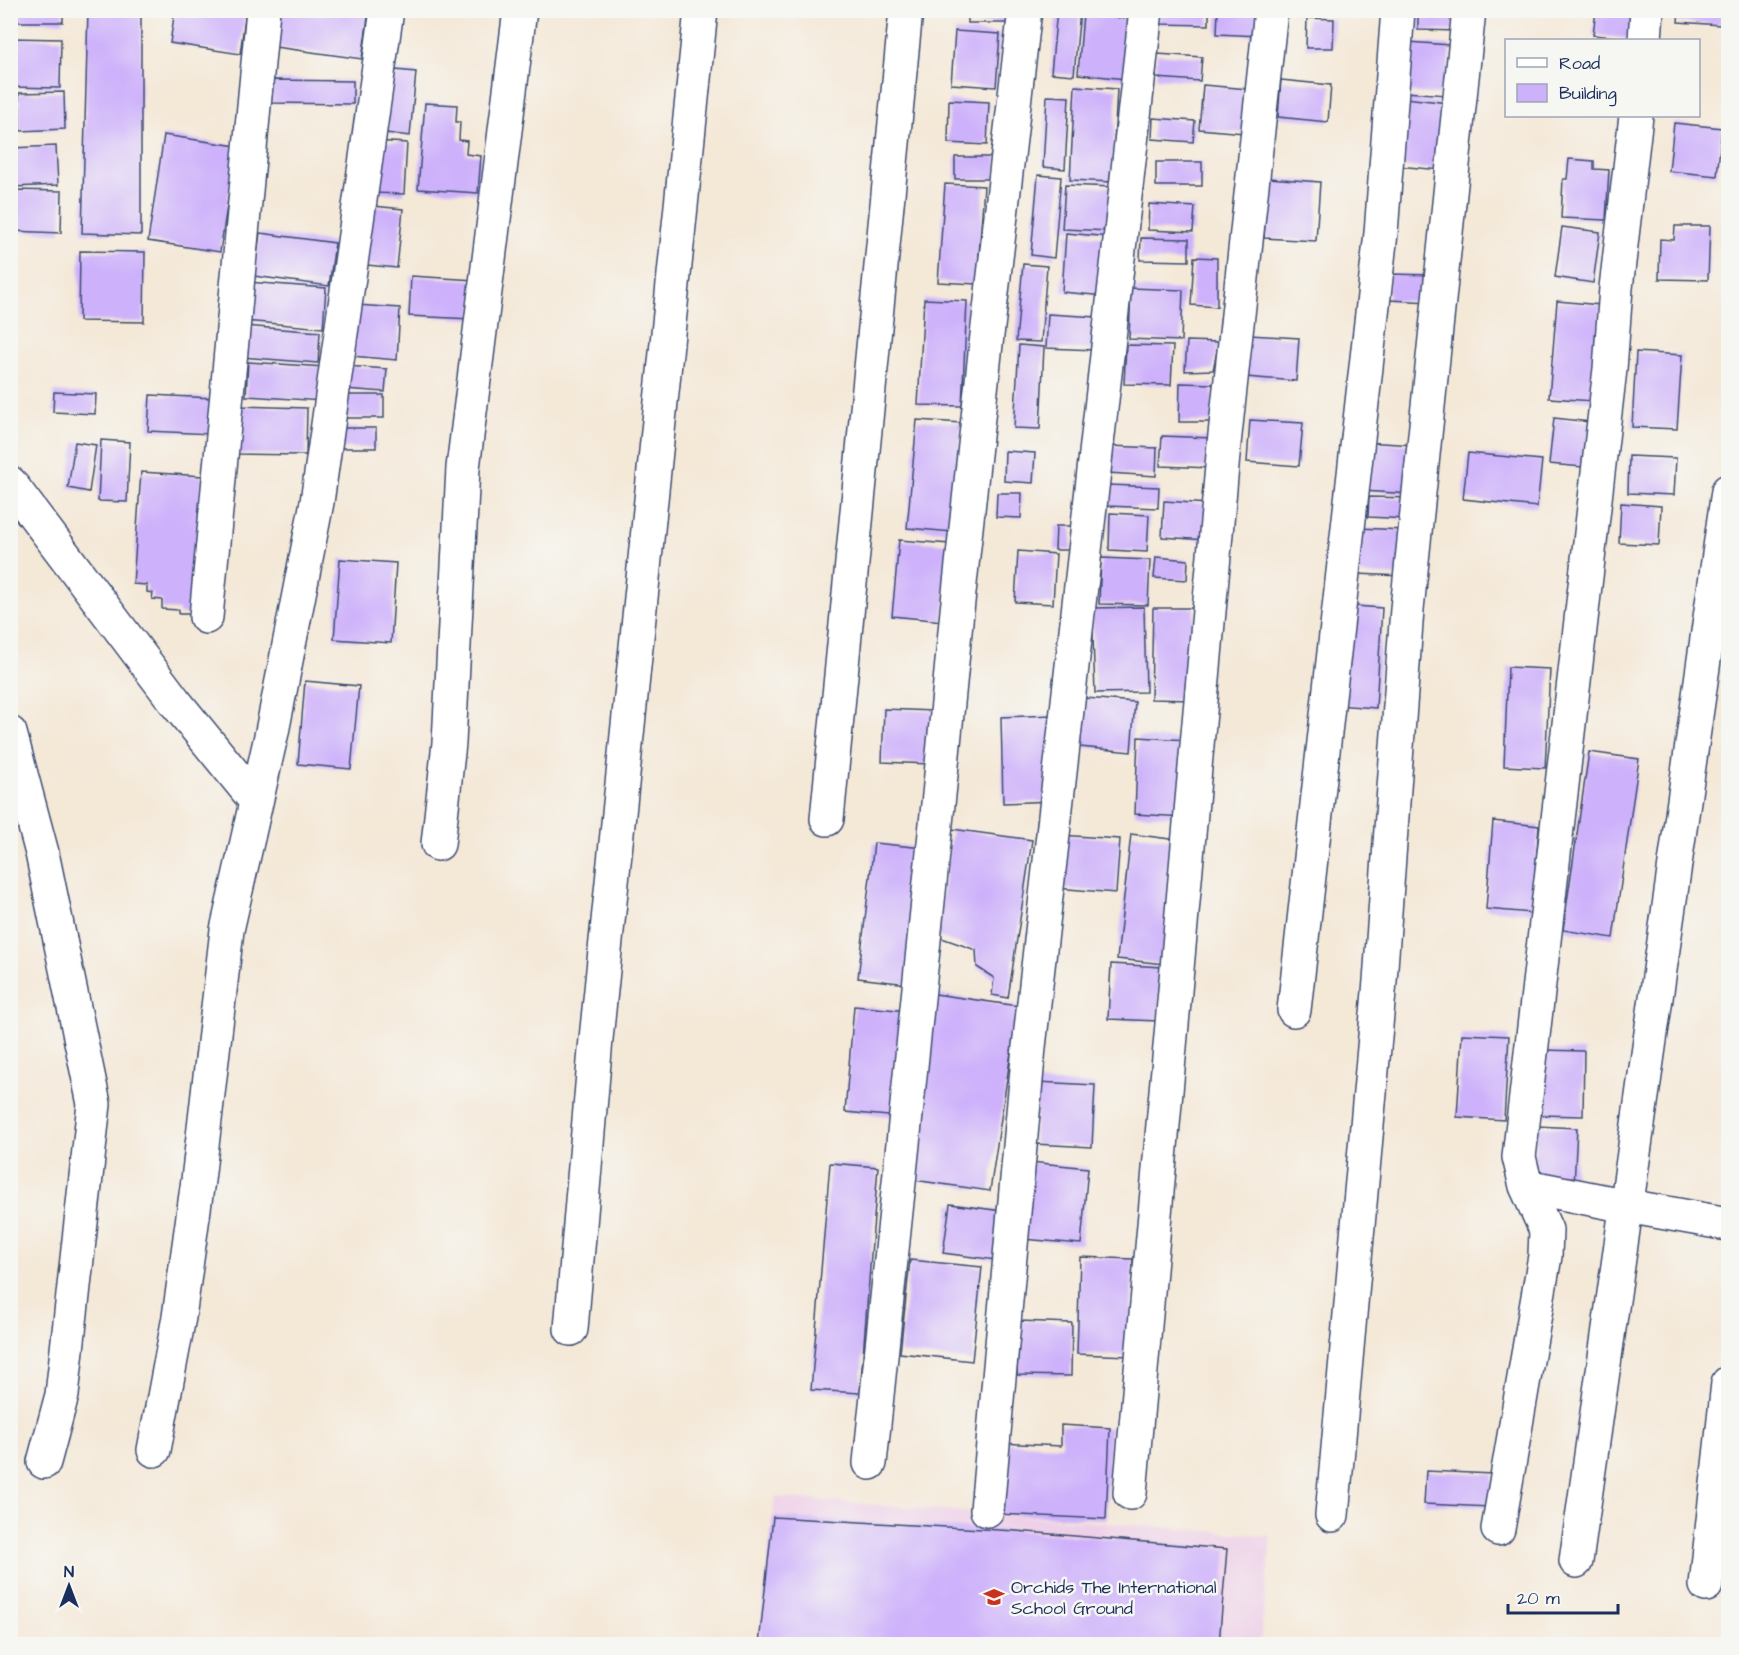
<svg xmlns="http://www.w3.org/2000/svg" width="1739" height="1655" viewBox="0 0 1739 1655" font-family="'Architects Daughter',sans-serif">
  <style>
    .built { fill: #eed0e8 }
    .building { fill: #cdb1fb }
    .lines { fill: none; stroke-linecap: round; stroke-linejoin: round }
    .minor-casing { stroke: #3c4b70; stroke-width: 36 }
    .minor { stroke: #fff; stroke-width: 33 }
    .labels { text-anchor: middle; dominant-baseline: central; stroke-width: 5; stroke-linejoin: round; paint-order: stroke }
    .poi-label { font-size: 18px; fill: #1b2f5e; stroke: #f6f6f2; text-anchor: start }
  </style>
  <rect width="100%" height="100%" fill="#f6f6f2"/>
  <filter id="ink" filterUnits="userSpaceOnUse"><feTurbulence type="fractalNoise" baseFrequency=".0167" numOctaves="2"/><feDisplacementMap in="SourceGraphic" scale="12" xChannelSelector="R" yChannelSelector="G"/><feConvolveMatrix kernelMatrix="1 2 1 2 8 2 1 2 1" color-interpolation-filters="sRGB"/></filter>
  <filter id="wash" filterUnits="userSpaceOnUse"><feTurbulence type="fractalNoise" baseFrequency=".008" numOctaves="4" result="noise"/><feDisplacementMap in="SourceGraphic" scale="24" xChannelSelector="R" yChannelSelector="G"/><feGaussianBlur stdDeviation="1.35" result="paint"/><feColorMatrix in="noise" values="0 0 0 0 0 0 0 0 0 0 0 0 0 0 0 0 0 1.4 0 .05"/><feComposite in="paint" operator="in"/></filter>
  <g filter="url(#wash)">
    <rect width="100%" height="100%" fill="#f4e8d7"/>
    <path class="built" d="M775,1497l496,39 -11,108h-499z"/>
    <g id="blocks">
      <path class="building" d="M10,10h53v12h-53z
        M88,10h53v225l-59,-2z
        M175,10h71l-6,44 -70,-11z
        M273,10h96l-7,49 -94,-13z
        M416,10h49l-1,9 -48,-4z
        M968,10h40v13h-40z
        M1057,10h23l-6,65 -23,-2z
        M1159,10h50v15l-50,-1z
        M1218,10h43l-1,26 -43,-2z
        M1418,10h43v21l-43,-1z
        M1596,10h41l-3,29 -41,-4z
        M1679,10h43l-1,15 -43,-3z
        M1083,14l59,6 -6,60 -58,-6z
        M1307,18l27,1 -1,29h-27z
        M955,31l45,3 -4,53 -45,-3z
        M10,38l51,1 -1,49 -50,-1z
        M1408,42l42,3 -3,50 -42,-3z
        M1157,54l45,3 -2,24 -44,-3z
        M385,69l31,3 -6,64 -32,-4z
        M271,80l82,1v23l-83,-1z
        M1281,80l50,5 -3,37 -50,-5z
        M1203,85l45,4 -4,44 -45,-4z
        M1075,86l42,3 -5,93 -42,-2z
        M64,92l1,37 -45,2 -1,-38z
        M1047,96l22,1 -4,72 -22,-2z
        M1405,98l43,5 -7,67 -44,-4z
        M949,100l40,2 -2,43 -39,-2z
        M425,103l32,2 -1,17h4l-1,18 8,1 -1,13 15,2 -3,37 -60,-4z
        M1153,118l42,3 -2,21 -41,-3z
        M1674,123l48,5 -5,48 -48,-5z
        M164,135l72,11 -16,106 -72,-11z
        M374,141l33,2 -3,51 -33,-1z
        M56,146l2,39 -45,2 -2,-39z
        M955,157h42v22h-42z
        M1569,159l25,2v8l15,1 -3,50 -45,-2 2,-39h4z
        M1156,162h46v24h-46z
        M1038,175l23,2 -7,81 -23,-3z
        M1268,178l52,4 -4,59 -52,-3z
        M945,184l39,2 -7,98 -39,-2z
        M1065,185l48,2 -1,44 -50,-2z
        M13,190l49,1 -1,42 -49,-2z
        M1149,204l46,3 -2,25 -45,-2z
        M363,205l40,4 -6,59 -40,-4z
        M1675,226h35l-2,54 -49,-1 1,-40 14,1z
        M1562,227l38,5 -7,51 -38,-6z
        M260,233l75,10 -6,43 -75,-10z
        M1066,233l44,4 -5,59 -43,-4z
        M1141,238l48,1v22l-49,-1z
        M80,251l65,1 -1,70 -65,-1z
        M1194,257l23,1v49l-26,-2z
        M1023,264l24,2 -6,76 -25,-1z
        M1389,274l44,1 -1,27 -44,-2z
        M411,276l64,4 -3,39 -63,-3z
        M247,282l79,6 -3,40 -79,-7z
        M1131,288l52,2 -2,51 -52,-2z
        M924,299l43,2 -5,105 -44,-1z
        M1557,301l44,4 -7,96 -45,-3z
        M356,305l44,3 -3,52 -45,-4z
        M1048,314l49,3 -2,33 -49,-2z
        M244,326l76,6 -2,31 -76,-6z
        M1249,335l50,3 -3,43 -50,-4z
        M1187,341l32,1 -6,28 -28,1z
        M1019,345l25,2 -4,82 -26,-1z
        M1126,345l47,1 -2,39 -47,-1z
        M1636,352l46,3 -5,74 -45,-2z
        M248,362l77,5 -2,34 -77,-5z
        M346,366l41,3 -2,23 -40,-3z
        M1180,383l33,1v38h-34z
        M54,392l42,2 -1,20 -42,-2z
        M150,395l63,3 -1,36 -64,-3z
        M345,395h39v23h-39z
        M238,406l69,2 -1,47 -69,-1z
        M1554,418l45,5 -4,45 -46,-4z
        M917,420l45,3 -9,109 -46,-4z
        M1250,420l53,3 -4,43 -52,-4z
        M342,428h34v20h-34z
        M1162,436l50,2 -1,30 -51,-2z
        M101,440l29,2 -3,60 -29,-1z
        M75,442l21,3 -7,47 -21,-4z
        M1365,442l50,3 -3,49 -50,-3z
        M1110,446l47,2 -1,28 -48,-3z
        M1005,451l30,2 -2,30 -29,-2z
        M1468,453l74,7 -5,47 -74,-8z
        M1629,456l47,2 -2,37 -46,-2z
        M141,472l62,4 -9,138h-15v-4l-17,-1v-9l-10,-1 1,-6 -6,-1v-7l-14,-1z
        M1108,485l51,2 -1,21 -51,-2z
        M997,493h25l-1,25 -25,-1z
        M1369,497l42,1 -2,21 -41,-2z
        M1164,501l44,3 -2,36 -44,-3z
        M1621,503l40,3 -2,39 -40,-2z
        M1110,513l39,2 -2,37 -38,-2z
        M1056,526h16l-1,24h-16z
        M1358,528l46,2 -2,46 -45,-2z
        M899,540l51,4 -7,77 -51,-5z
        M1018,551l38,3 -3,50 -38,-2z
        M1156,557l32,3 -1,20 -33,-2z
        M1101,558l49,2 -2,45 -49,-1z
        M340,559l56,4 -5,80 -57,-4z
        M1342,605l40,3 -6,100 -40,-3z
        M1144,607l2,85 -51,1 -3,-85z
        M1153,608h41l-2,92 -41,-1z
        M1508,667l42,2 -5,99 -41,-2z
        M305,681l54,5 -8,83 -53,-5z
        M1085,698l50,4 -4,50 -51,-5z
        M884,709l49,2 -3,53 -48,-2z
        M1052,715l3,86 -52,2 -2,-86z
        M1138,737l49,3 -4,77 -48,-3z
        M1589,752l50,7 -26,179 -50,-8z
        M1493,821l46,5 -7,87 -46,-4z
        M952,829l80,11 -24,158 -16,-3 2,-17 -17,-11 -1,-17 -40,-14z
        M1131,834l47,6 -13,124 -48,-5z
        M1060,835l60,4 -4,54 -60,-5z
        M874,843l49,5 -16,136 -49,-6z
        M1111,964l51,3 -3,54 -51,-2z
        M935,994l83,12 -28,185 -83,-12z
        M854,1006l54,5 -9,106 -54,-5z
        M1462,1034l47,2 -5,84 -47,-3z
        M1541,1050l43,1 -1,65 -43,-1z
        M1037,1082l58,3 -3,62 -58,-3z
        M1536,1126l41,2 -3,58 -41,-2z
        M1030,1162l58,6 -7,76 -58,-5z
        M830,1163l48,4 -18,226 -49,-3z
        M950,1204l52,7 -6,49 -53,-7z
        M1080,1257l53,2 -3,97 -53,-2z
        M910,1260l72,7 -10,94 -72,-8z
        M1019,1321l53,2 -1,53 -54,-1z
        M1061,1425l49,3 -4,91 -108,-5 3,-71 60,3z
        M1426,1471l67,3 -2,33 -67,-3z
        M773,1517l243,14 211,18 -8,95h-460z"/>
    </g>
  </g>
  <g filter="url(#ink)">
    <use href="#blocks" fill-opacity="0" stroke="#3c4b70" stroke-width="1.5"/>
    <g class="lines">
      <g class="minor-casing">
        <path id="minor" d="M1645,40l2,-30
          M10,483l166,220 80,98
          M206,617l57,-607
          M10,733l32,120 52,251 -32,291 -18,67
          M827,819l79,-809
          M438,844l11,-101 14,-275 57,-458
          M1294,1010l87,-777 17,-223
          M1526,1186l101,20 101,18
          M571,1329l25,-290 105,-1029
          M154,1450l25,-133 19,-137 29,-250 45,-198 45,-230 70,-492
          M870,1463l70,-678 17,-174 29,-267 39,-334
          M1130,1493l94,-1049 47,-434
          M987,1510l42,-463 117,-1037
          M1332,1515l48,-534 27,-372 62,-599
          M1498,1529l47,-273 1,-26 -20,-44 -7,-29 91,-788 6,-81 20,-172
          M1576,1561l152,-1070
          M1706,1585l22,-202"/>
      </g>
      <use href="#minor" class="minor"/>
    </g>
  </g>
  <defs>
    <g id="school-bare" transform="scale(1.62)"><path d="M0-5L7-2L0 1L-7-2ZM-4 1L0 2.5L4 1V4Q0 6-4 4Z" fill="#c8321e" stroke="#f6f6f2" stroke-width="2.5" paint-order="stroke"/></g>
  </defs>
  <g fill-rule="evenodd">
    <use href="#school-bare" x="994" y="1597"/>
  </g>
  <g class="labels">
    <g class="poi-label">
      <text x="1011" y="1587">Orchids The International<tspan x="1011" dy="21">School Ground</tspan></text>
    </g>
  </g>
  <rect width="1739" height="1655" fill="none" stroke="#f6f6f2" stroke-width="36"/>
  <rect x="1505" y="39" width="195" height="78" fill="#f6f6f2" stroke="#9ea6b7" stroke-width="1.5"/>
  <rect x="1517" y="58" width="30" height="9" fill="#ffffff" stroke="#9ea6b7" stroke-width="1.5"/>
  <text x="1559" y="69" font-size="18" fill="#1b2f5e">Road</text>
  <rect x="1517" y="84" width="30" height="18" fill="#cdb1fb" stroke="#9ea6b7" stroke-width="1.5"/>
  <text x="1559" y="99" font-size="18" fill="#1b2f5e">Building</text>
  <g transform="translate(69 1586)" stroke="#f6f6f2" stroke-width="4.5" paint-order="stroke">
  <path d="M0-4.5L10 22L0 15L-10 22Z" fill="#1b2f5e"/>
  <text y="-9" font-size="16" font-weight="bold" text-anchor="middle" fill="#1b2f5e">N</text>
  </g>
  <path d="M1508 1604v9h110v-9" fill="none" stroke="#1b2f5e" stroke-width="3"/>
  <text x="1517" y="1604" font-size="18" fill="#1b2f5e" stroke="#f6f6f2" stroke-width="4.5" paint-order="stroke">20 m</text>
</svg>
